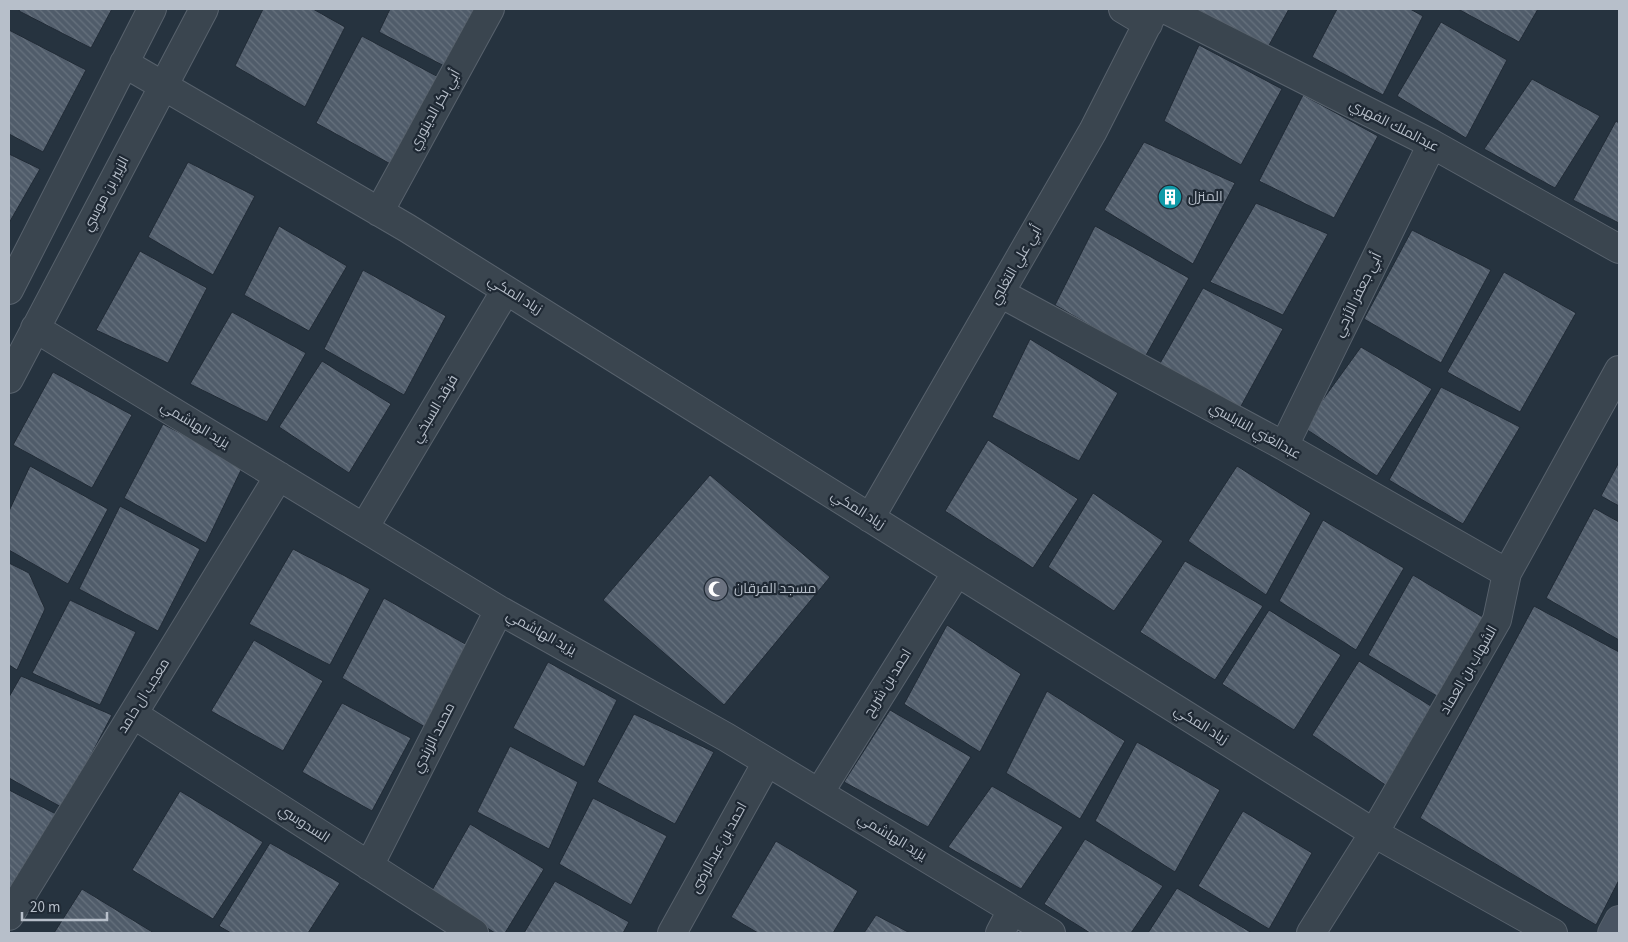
<svg xmlns="http://www.w3.org/2000/svg" width="1628" height="942" viewBox="0 0 1628 942" font-family="'Source Sans 3',Cairo,sans-serif">
  <style>
    .building { fill: url(#building-back-hatch); stroke: #212b36 }
    .lines { fill: none; stroke-linecap: round; stroke-linejoin: round }
    .minor-casing { stroke: #58626d; stroke-width: 30 }
    .secondary-casing { stroke: #58626d; stroke-width: 30 }
    .minor { stroke: #3a454f; stroke-width: 28 }
    .secondary { stroke: #495462; stroke-width: 28 }
    .labels { text-anchor: middle; dominant-baseline: central; stroke-width: 4.5; stroke-linejoin: round; paint-order: stroke }
    .street-label { font-size: 14px; fill: #b7bfca; stroke: #1f2934 }
    .poi-label { font-size: 14px; fill: #b7bfca; stroke: #1f2934; text-anchor: start }
  </style>
  <defs>
    <pattern id="building-back-hatch" width="6" height="6" patternUnits="userSpaceOnUse" patternTransform="scale(1.25)"><rect width="6" height="6" fill="#505c6a"/><path d="M-1 5l2 2M0 0l6 6M5-1l2 2" fill="none" stroke="#67727e"/></pattern>
  </defs>
  <rect width="100%" height="100%" fill="#26333f"/>
  <path class="building" d="M20,9h92l-21,39 -72,-37z
    M263,9h50l32,18 -40,80 -70,-41z
    M390,9h92l-32,60 -71,-37z
    M1196,9h93l-21,38z
    M1337,9h73l13,7 -40,79 -71,-38z
    M1458,9h80l-19,33z
    M1441,22l66,38 -41,78 -69,-42z
    M9,30l77,40 -43,82 -34,-18z
    M362,36l80,43 -46,88 -80,-44z
    M1199,45l83,44 -41,76 -77,-44z
    M1532,79l68,37 -45,72 -71,-39z
    M1303,95l75,41 -44,82 -75,-37z
    M1616,121l3,2v100l-46,-23z
    M1144,142l91,41 -42,81 -89,-54z
    M9,154l31,15 -31,54z
    M188,162l67,34 -42,79 -65,-38z
    M1256,203l72,31 -45,81 -73,-33z
    M279,226l68,40 -38,65 -65,-36z
    M1095,226l94,52 -44,79 -90,-52z
    M1412,230l79,40 -50,93 -77,-44z
    M140,251l67,37 -39,75 -72,-33z
    M363,270l83,46 -42,79 -80,-46z
    M1504,272l72,41 -56,99 -73,-40z
    M1203,288l80,41 -43,79 -81,-43z
    M232,312l74,41 -39,69 -77,-38z
    M1030,339l88,54 -39,68 -87,-44z
    M1361,347l71,42 -55,87 -74,-49z
    M322,361l69,43 -42,69 -70,-46z
    M53,372l79,43 -40,73 -79,-43z
    M1441,387l79,40 -57,97 -74,-44z
    M163,424l80,42 -37,77 -82,-45z
    M988,440l90,59 -45,69 -88,-57z
    M1619,462v44l-18,-10z
    M30,466l78,43 -40,75 -59,-34v-39z
    M1237,466l74,47 -45,82 -78,-54z
    M710,475l120,102 -106,128 -121,-105z
    M1093,493l70,48 -49,70 -66,-44z
    M120,506l80,43 -42,82 -79,-42z
    M1594,508l25,14v118l-73,-42z
    M1323,520l81,48 -48,82 -77,-49z
    M293,549l77,40 -40,76 -81,-41z
    M1185,561l78,45 -48,74 -75,-48z
    M9,563l20,10 16,36 -28,61 -8,-5z
    M1413,575l73,44 -44,80 -74,-44z
    M384,598l83,47 -42,82 -83,-49z
    M70,600l66,32 -36,73 -68,-32z
    M1534,606l85,46v228l-23,45 -176,-107z
    M1269,610l72,45 -47,75 -72,-46z
    M947,625l74,49 -41,78 -76,-48z
    M254,640l69,41 -40,70 -72,-40z
    M1359,661l75,47 -47,78 -75,-51z
    M548,662l69,38 -33,67 -71,-39z
    M21,676l91,39 -49,93 -54,-30v-81z
    M1047,691l78,50 -45,78 -74,-46z
    M342,703l69,35 -39,73 -70,-39z
    M890,710l81,47 -43,70 -84,-45z
    M634,714l80,38 -39,72 -78,-42z
    M1137,742l83,48 -45,82 -80,-51z
    M510,746l68,36 -29,67 -72,-37z
    M992,786l71,41 -42,62 -73,-42z
    M9,790l49,25 -49,74z
    M180,791l83,51 -50,77 -81,-49z
    M593,798l74,38 -36,69 -72,-41z
    M1243,811l69,42 -43,76 -71,-43z
    M470,824l74,45 -39,64h-10l-64,-41z
    M1085,839l78,47 -32,47h-41l-46,-29z
    M776,841l82,50 -25,42h-75l-27,-16z
    M270,843l70,40 -32,50h-77l-12,-7z
    M555,881l74,41 -6,11h-99z
    M1177,888l75,45h-104z
    M82,889l72,44h-100z
    M876,915l34,18h-46z"/>
  <g class="lines">
    <g class="minor-casing">
      <path id="minor" d="M1123,9l25,15
        M1165,9l267,135 187,105
        M124,63l283,165 967,605 179,100
        M379,212l111,-203
        M9,290l143,-281
        M1000,293l284,153 223,127
        M35,328l464,282 227,127 325,196
        M9,379l195,-370
        M1284,446l148,-302
        M870,518l223,-387 62,-122
        M364,528l142,-238
        M133,714l341,219
        M819,793l138,-221
        M369,866l130,-256
        M9,916l270,-440
        M672,933l95,-171
        M1000,933l12,-23
        M1311,933l63,-100 123,-213 10,-47 112,-203"/>
    </g>
    <g class="secondary-casing">
      <path id="secondary" d="M1612,933l7,-13"/>
    </g>
    <use href="#minor" class="minor"/>
    <use href="#secondary" class="secondary"/>
  </g>
  <defs>
    <g id="building-disc" transform="scale(1.25)"><circle r="9.5" fill="#0f9aa8" stroke="#1f2934"/><path d="M-4-6H4V6H1V3H-1V6H-4ZM-2.5-4.3h1.7v1.8h-1.7ZM.8-4.3h1.7v1.8H.8ZM-2.5-1h1.7V.8h-1.7ZM.8-1h1.7V.8H.8Z" fill="#fff"/></g>
    <g id="mosque-disc" transform="scale(1.25)"><circle r="9.5" fill="#6b7280" stroke="#1f2934"/><path d="M3.5-4.9A6 6 0 1 0 3.5 4.9A5 5 0 1 1 3.5-4.9Z" fill="#fff"/></g>
  </defs>
  <g fill-rule="evenodd">
    <use href="#building-disc" x="1170" y="197"/>
    <use href="#mosque-disc" x="716" y="589"/>
  </g>
  <g class="labels">
    <g class="street-label">
      <text transform="translate(435 110) rotate(-61)">أبي بكر الدينوري</text>
      <text transform="translate(1394 126) rotate(27)">عبدالملك الفهري</text>
      <text transform="translate(106 194) rotate(-62)">الزبير بن موسي</text>
      <text transform="translate(1016 265) rotate(-60)">أبي علي التغلبي</text>
      <text transform="translate(515 295) rotate(32)">زياد المكي</text>
      <text transform="translate(1358 295) rotate(-64)">أبي جعفر الأزحي</text>
      <text transform="translate(435 409) rotate(-59)">فرقد السبخي</text>
      <text transform="translate(195 425) rotate(31)">يزيد الهاشمي</text>
      <text transform="translate(1255 431) rotate(29)">عبدالغني النابلسي</text>
      <text transform="translate(858 510) rotate(32)">زياد المكي</text>
      <text transform="translate(541 633) rotate(29)">يزيد الهاشمي</text>
      <text transform="translate(1469 670) rotate(-60)">الشهاب بن العماد</text>
      <text transform="translate(888 683) rotate(-58)">احمد بن شريح</text>
      <text transform="translate(144 696) rotate(-58)">معجب ال حامد</text>
      <text transform="translate(1201 725) rotate(32)">زياد المكي</text>
      <text transform="translate(434 738) rotate(-63)">محمد الزرندي</text>
      <text transform="translate(304 824) rotate(33)">السدوسي</text>
      <text transform="translate(892 837) rotate(31)">يزيد الهاشمي</text>
      <text transform="translate(719 848) rotate(-61)">احمد بن عبدالرضى</text>
    </g>
    <g class="poi-label">
      <text x="1188" y="197">المنزل</text>
      <text x="734" y="589">مسجد الفرقان</text>
    </g>
  </g>
  <rect width="1628" height="942" fill="none" stroke="#b7bfca" stroke-width="20"/>
  <path d="M22 912v8h85v-8" fill="none" stroke="#b7bfca" stroke-width="2.5"/>
  <text x="30" y="912" font-size="15" fill="#b7bfca" stroke="#1f2934" stroke-width="4" paint-order="stroke">20 m</text>
</svg>
